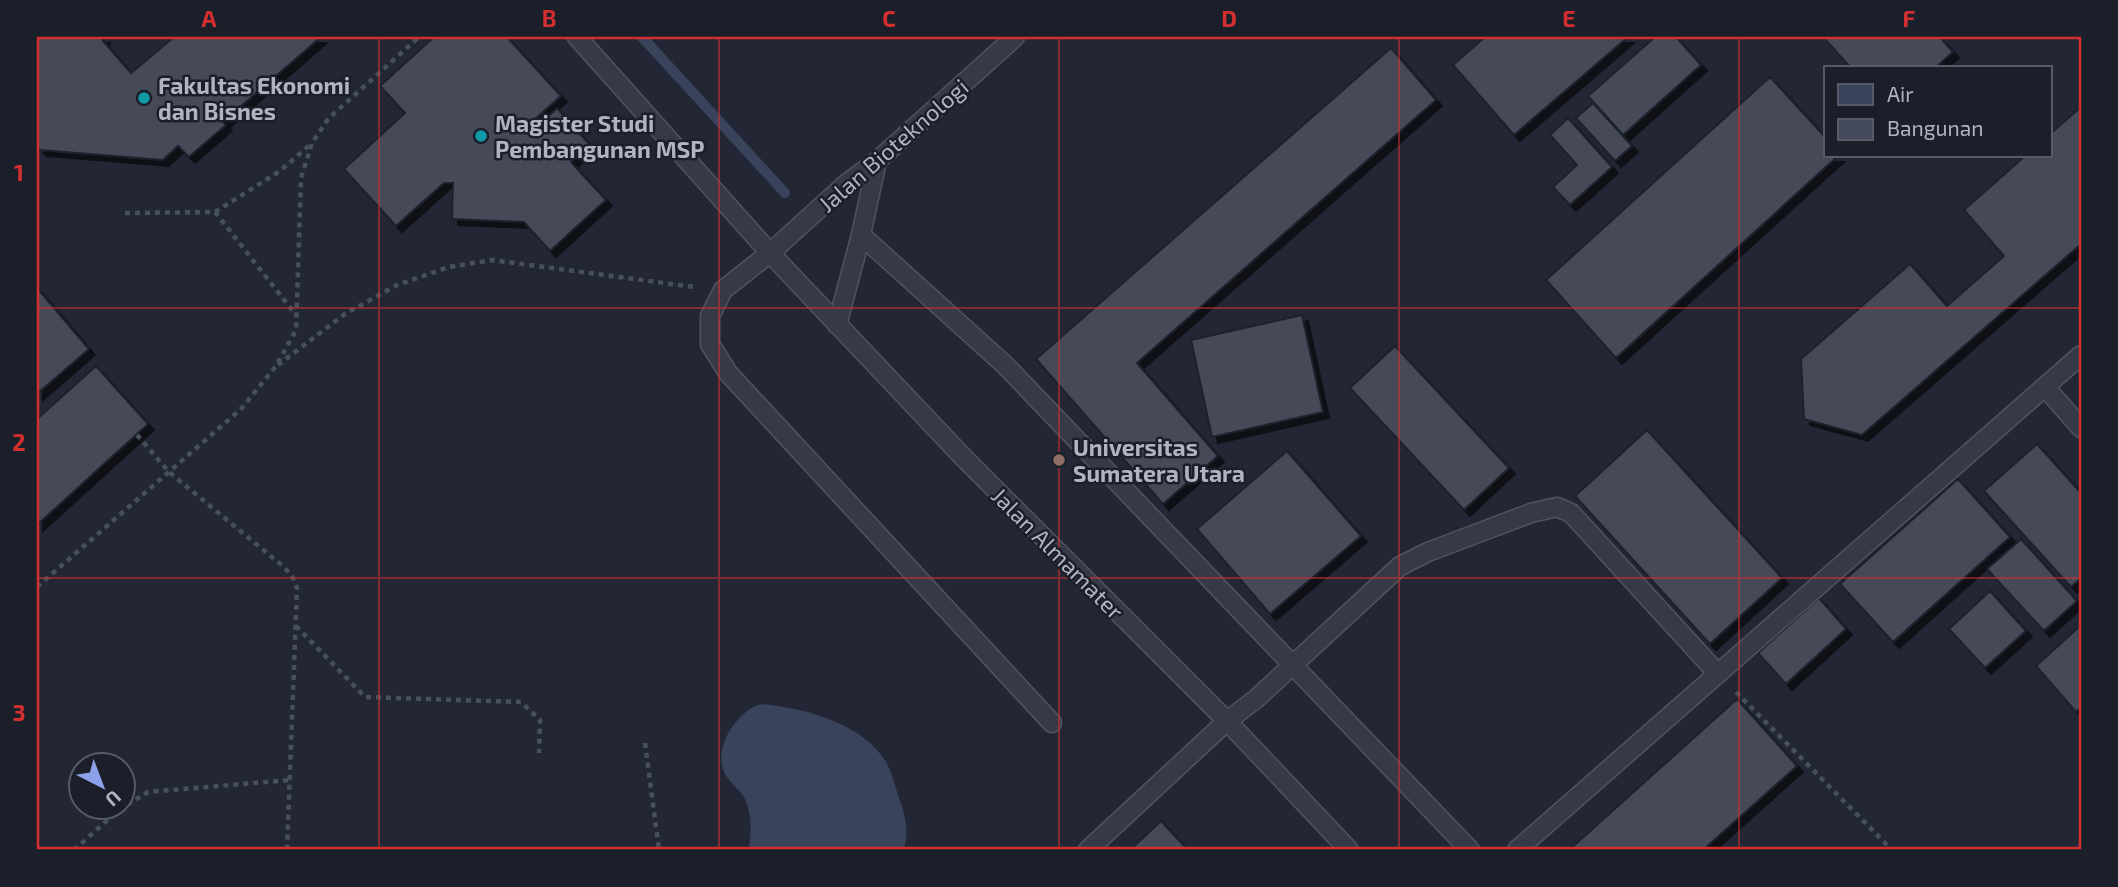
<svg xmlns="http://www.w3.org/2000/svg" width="2118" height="887" viewBox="0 0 2118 887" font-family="'Exo 2',sans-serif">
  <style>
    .water { fill: #3a435c }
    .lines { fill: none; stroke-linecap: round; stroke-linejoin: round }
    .stream { stroke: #3a435c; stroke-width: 10 }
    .building { fill: #444a59; stroke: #1d212c; stroke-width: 2; filter: url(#shadow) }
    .lane-casing { stroke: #505460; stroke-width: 21 }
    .path { stroke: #465258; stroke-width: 4.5; stroke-dasharray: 5 5; stroke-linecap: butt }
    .lane { stroke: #363a46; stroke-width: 18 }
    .grid { fill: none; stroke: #d42f30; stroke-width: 2; stroke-opacity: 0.55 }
    .culture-dot { fill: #0f9aa8; stroke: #1b1f2a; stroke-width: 2.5 }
    .education-dot { fill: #8d6e63; stroke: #1b1f2a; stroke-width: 2.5 }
    .labels { text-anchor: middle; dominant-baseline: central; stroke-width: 5; stroke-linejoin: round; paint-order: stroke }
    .poi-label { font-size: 23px; font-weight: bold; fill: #b0b4c2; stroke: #1b1f2a; text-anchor: start }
    .street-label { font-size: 23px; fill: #b0b4c2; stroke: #1b1f2a }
    .neatline { fill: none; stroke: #d42f30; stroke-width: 2.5 }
    .grid-label { font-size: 23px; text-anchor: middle; font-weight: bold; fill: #d42f30 }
  </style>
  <defs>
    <filter id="shadow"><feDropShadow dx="6" dy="6" stdDeviation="0" flood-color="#0009"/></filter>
  </defs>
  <rect width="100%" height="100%" fill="#232735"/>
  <path class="water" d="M762,704c41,4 101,19 124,58 6,10 9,24 13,36 6,15 11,37 4,52h-154c1,-12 3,-26 0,-38 -4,-21 -12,-21 -22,-35 -12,-17 -3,-41 9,-55 7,-8 15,-16 26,-18z"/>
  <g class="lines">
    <path class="stream" d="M642,37l143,156"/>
  </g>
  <path class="building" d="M37,37h67l-1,4 28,32 43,-36h147l-98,85 3,3 -37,32 -11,-11 -15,14 -123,-10 -3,-4z
    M434,37h73l54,59 -28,25 5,5 19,-18 33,37 -19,17 35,38 -56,51 -26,-29 -72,-3 1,-36h-9l-48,43 -52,-57 61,-56 -25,-27z
    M1485,37h143l-114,98 -61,-70z
    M1655,37h21l25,28 -78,70 -35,-39z
    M1823,37h117l13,15 -18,16h-84z
    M1391,48l45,52 -299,263 81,93 -55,48 -127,-145z
    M1770,77l56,61v18h12l-222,202 -70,-78z
    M1593,103l39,43 -17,15 -39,-43z
    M2081,107v137l-219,191 -58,-16 -3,-60 109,-95 37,42 57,-50 -40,-46 61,-54h25v-22z
    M1568,118l44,49 -42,38 -17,-18 24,-22 -27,-30z
    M37,288l52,61 -52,45z
    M1302,315l21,97 -111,25 -21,-97z
    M1395,346l114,122 -45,42 -114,-122z
    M96,366l52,58 -111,101v-106z
    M1647,430l135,148 -72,66 -135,-148z
    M2037,444l44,49v85l-10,9 -87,-96z
    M1287,451l74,85 -91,78 -73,-85z
    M1958,479l52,58 -117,105 -53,-58z
    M2021,539l56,62 -33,30 -57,-62z
    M1990,591l36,40 -41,37 -36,-39z
    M1819,598l27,31 -60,55 -28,-31z
    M2081,625v82l-5,5 -40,-46z
    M1737,699l60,67 -94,84h-134z
    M1161,821l27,29h-58z"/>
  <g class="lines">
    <g class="lane-casing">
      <path id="lane" d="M577,37l193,216 193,204 264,264 122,129
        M1015,37l-138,124 -31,23 -76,69 -47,37 -13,26v28l18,29 324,350
        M861,235l144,130 465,485
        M837,325l24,-90 16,-74
        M2045,387l36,41
        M1088,850l139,-129 29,-22 144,-133 28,-14 103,-39 26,-6 14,6 147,161
        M1517,850l564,-495"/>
    </g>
    <path class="path" d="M215,212l81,103
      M125,213l90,-1 65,-41 32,-28
      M278,365l67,-51 52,-29 52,-18 43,-7 202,27
      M137,435l32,37 115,95 8,9 5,12 -10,262
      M37,587l204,-178 35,-43 20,-36 5,-152 11,-35 16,-24 91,-82
      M296,626l69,71 156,5 19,18 -1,33
      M1736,692l156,158
      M645,743l14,107
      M74,850l46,-41 28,-17 142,-12"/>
    <use href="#lane" class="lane"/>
  </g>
  <path class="grid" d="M379,37v813M719,37v813M1059,37v813M1399,37v813M1739,37v813M37,308h2044M37,578h2044"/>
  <g class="culture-dot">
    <circle cx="144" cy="98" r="7"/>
    <circle cx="481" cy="136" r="7"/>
  </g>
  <circle class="education-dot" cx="1059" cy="460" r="7"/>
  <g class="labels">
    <g class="poi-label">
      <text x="158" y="85">Fakultas Ekonomi<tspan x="158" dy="26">dan Bisnes</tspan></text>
      <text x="495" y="123">Magister Studi<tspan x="495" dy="26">Pembangunan MSP</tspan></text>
      <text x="1073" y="447">Universitas<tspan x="1073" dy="26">Sumatera Utara</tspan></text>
    </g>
    <g class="street-label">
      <text transform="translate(893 145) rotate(-41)">Jalan Bioteknologi</text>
      <text transform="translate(1058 553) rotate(45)">Jalan Almamater</text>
    </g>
  </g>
  <rect width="2118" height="887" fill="none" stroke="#1b1f2a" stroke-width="77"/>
  <rect x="1824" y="66" width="228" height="91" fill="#1b1f2a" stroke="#575b67" stroke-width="2"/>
  <rect x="1838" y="84" width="35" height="21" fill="#3a435c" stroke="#575b67" stroke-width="2"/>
  <text x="1887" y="102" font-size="21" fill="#b0b4c2">Air</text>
  <rect x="1838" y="119" width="35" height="21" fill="#444a59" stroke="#575b67" stroke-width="2"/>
  <text x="1887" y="136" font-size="21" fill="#b0b4c2">Bangunan</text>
  <g transform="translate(102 786) rotate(138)"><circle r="33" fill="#1b1f2a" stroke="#575b67" stroke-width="2"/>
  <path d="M0-5L12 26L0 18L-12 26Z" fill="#8da1ea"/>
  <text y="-10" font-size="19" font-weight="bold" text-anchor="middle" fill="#b0b4c2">U</text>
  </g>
  <rect x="38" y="38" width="2042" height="810" class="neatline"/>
  <g class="grid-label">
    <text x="209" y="27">A</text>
    <text x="549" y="27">B</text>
    <text x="889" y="27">C</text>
    <text x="1229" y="27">D</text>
    <text x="1569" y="27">E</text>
    <text x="1909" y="27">F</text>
    <text x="19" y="181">1</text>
    <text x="19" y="451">2</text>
    <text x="19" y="721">3</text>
  </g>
</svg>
